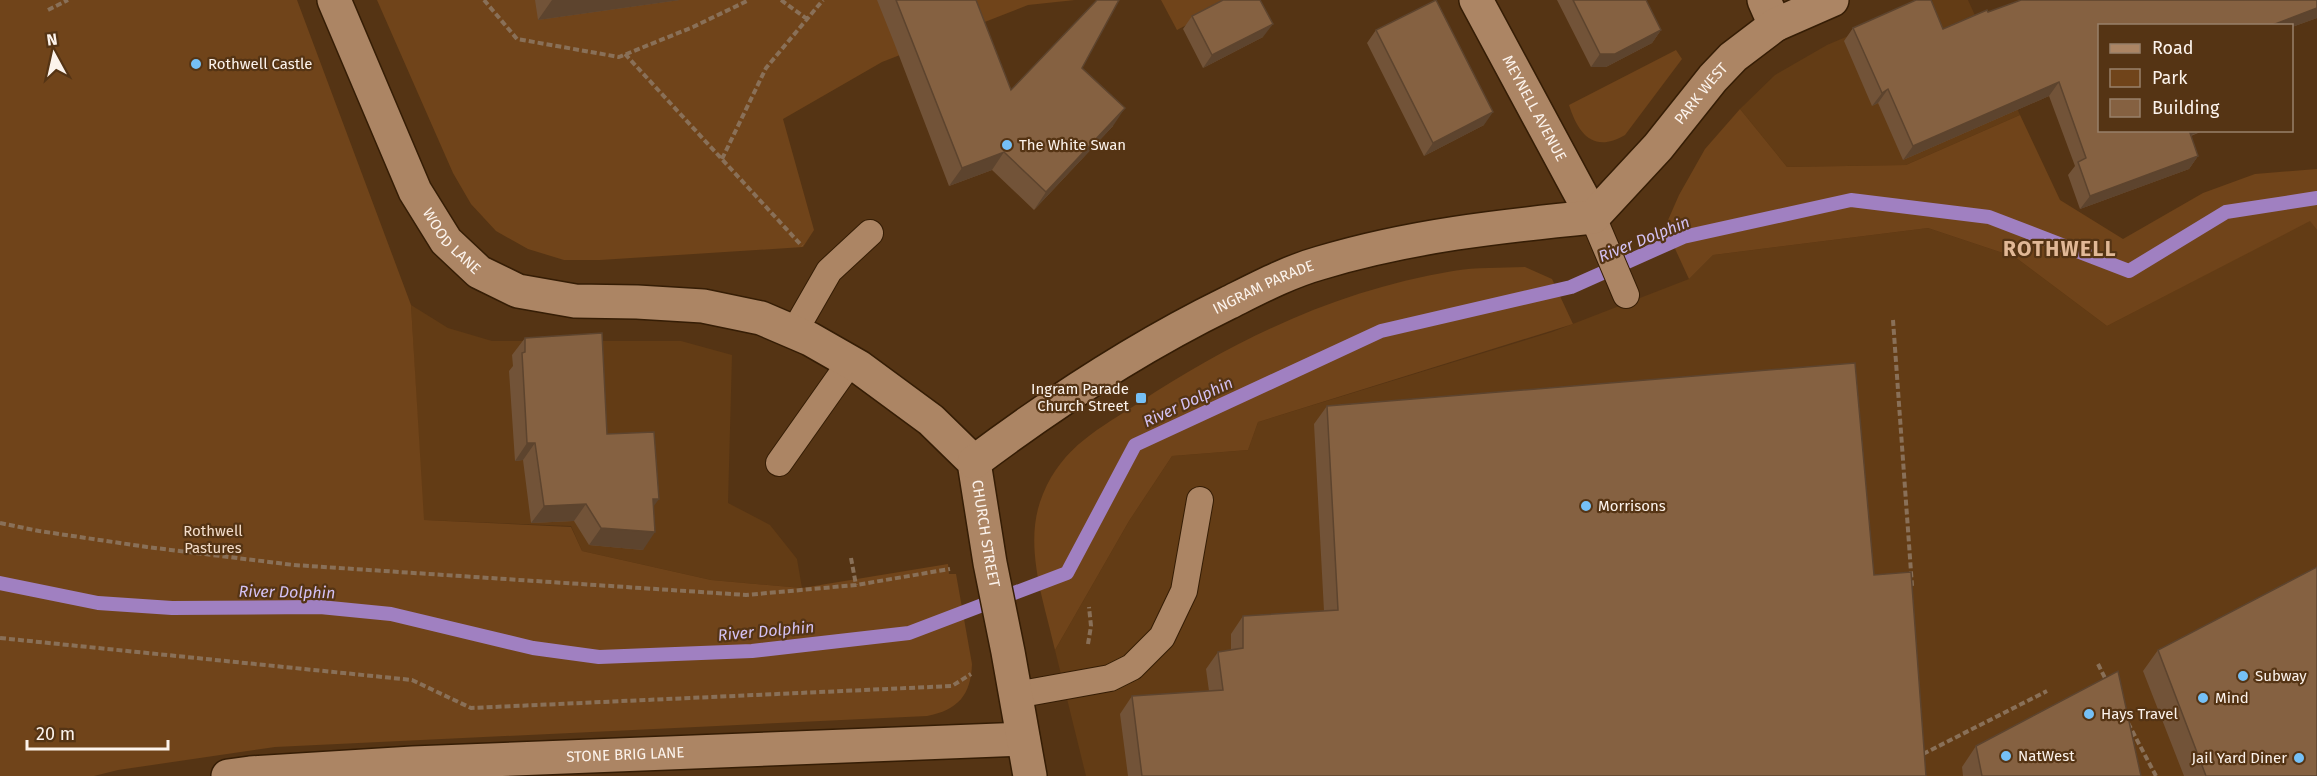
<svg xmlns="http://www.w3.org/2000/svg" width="2317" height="776" viewBox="0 0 2317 776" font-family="'Fira Sans',sans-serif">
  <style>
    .built { fill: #633c15 }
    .green { fill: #70441a }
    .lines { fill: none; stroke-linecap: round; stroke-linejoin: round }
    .stream { stroke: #a080c1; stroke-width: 14 }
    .service-casing { stroke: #351d05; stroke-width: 28 }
    .minor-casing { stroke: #351d05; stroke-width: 36 }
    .tertiary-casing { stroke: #351d05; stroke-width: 36 }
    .path { stroke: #897058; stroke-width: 4; stroke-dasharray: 6 3; stroke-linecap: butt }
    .service { stroke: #ac8564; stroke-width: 26 }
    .minor { stroke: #ac8564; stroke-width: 33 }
    .tertiary { stroke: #ac8564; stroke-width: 33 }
    .wall { fill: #725338 }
    .shaded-wall { fill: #5d442e }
    .building { fill: #856141; stroke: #5d442e; stroke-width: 1.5 }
    .poi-dot { fill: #75c0f6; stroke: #553414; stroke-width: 2 }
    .labels { text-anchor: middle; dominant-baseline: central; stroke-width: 4.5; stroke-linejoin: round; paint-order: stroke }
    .poi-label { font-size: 15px; fill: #fcf3ec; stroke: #553414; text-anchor: start }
    .street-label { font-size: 15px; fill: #fcf3ec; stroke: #553414 }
    .park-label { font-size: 15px; fill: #f4decb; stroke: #553414 }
    .water-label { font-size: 16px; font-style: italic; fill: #d3c1f2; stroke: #553414 }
    .district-label { font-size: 21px; font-weight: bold; letter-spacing: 1.5px; fill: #e1b896; stroke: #553414 }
  </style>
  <rect width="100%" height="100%" fill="#553414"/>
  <path class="built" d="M1933,0h35l52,115 -114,50 -119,2 -47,-58 35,-34 52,-30z
    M2310,220l7,10v546h-1231l-31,-126 74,-129 43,-65 76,-6 10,-28 294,-90 137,-53 24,-24 215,-27 87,29 92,69z
    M411,305l37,23 44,13h189l51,14 -4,148 42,22 27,34 5,29 -91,-8 -129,-29 -11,-25 -148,-6z"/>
  <path class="green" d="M0,0h297l114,305 13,215 147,7 11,24 129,29 91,8 146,-24 1,10h7l16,90c-1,31 -14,46 -45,52l-652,31 -157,23 -24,6h-94z
    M377,0h698l-47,5 -146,57 -99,57 31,111 -11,17 -203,13h-36l-36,-11 -32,-18 -25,-27 -18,-31z
    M1161,0h72l-56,30z
    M1676,50l6,9 -57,76c-32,19 -47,-2 -56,-30z
    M1740,109l47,58 119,-2 114,-50 40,85 63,39 80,-46 52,-19 62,-5v61l-7,-9 -203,105 -92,-69 -87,-29 -215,27 -24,24 -24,-52 14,-32 26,-46z
    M1525,267l27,12 21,45 -315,98 -10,28 -76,6 -43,65 -74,129c-11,-49 -33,-107 -12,-156 20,-48 56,-65 97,-92 96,-63 198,-112 313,-131 23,-4 49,-3 72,-4z"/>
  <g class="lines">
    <path class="stream" d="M0,583l98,20 74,5 148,-1 71,7 142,34 66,9 153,-6 157,-18 158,-60 68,-128 246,-114 190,-44 112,-50 168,-37 138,17 140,54 97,-59 91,-14"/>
    <g class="service-casing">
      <path id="service" d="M1593,217l33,78
        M794,332l35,-61 41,-38
        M779,463l72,-102
        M1016,695l94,-17 22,-11 30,-30 22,-46 16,-91"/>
    </g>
    <g class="minor-casing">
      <g id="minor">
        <path id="s1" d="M1476,0l117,217"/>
        <path d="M1764,0l11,25"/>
        <path id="s2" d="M228,776l22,-3 163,-10 610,-24"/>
      </g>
    </g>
    <g class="tertiary-casing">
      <g id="tertiary">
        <path id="s3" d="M334,0l81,191 31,50 33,31 39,19 57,10 62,1 66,4 58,12 49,21 49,28 72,53 43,42 16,101 18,89 22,124"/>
        <path id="s4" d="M974,462c80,-60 164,-115 254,-159 30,-15 60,-31 92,-40 89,-27 181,-37 273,-46l65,-70 55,-69 20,-21 42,-32 57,-25"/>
      </g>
    </g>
    <path class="path" d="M484,0l33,39 102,18 74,-30 56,-27
      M781,0l26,19
      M48,10l20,-10
      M625,54l177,192
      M722,159l44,-91 57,-68
      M1893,320l19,266
      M0,523l39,8 108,16 147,18 452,30 110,-10 94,-16
      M851,558l5,27
      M0,638l412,42 59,28 481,-22 19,-12
      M1088,644l3,-18 -2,-19
      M2098,664l9,18
      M2128,723l28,53
      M1923,754l124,-63"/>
    <use href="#service" class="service"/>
    <use href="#minor" class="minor"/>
    <use href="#tertiary" class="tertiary"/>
  </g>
  <path class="wall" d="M535,0h145l-142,20z
    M877,0h99l35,90 71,-22 31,58 -79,84 -42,-40 -43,16 -56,-146z
    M1557,0h89l15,30 -9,13 -46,24h-15z
    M2317,0v18l-25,9 -192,-1v104h105l-14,6 7,20 -9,13 -109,40 -12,-34 7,-9 -26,-70 -146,64 -25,-57 -6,3 -28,-65 9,-13 90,1 45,-17z
    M1192,16l71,21 -60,31 -20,-39z
    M1376,30l108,95 -60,31 -57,-113z
    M525,338l82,96 46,73 -10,43 -54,-5 -15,-24 -43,2 -8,-63 -8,1 -6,-90 4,-5 -1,-11z
    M1327,406l547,169 52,201h-798l-8,-62 12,-18 77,-5 -3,-22 12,-17 13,-2v-16l12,-18 81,-5 -10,-187z
    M2158,650l159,126h-133l-41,-105z
    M1976,746l165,30h-178l-1,-9z"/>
  <path class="shaded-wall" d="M552,0h128l-142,20z
    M2317,8v10l-25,9v-1h-22z
    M1273,24l-10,13 -60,31 9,-13z
    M1661,30l-9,13 -46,24h-15l9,-13z
    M2059,82l-10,14 -146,64 10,-14z
    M1888,89l-10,14 -6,3 10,-13z
    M1125,108l-12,18 -79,84 12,-18z
    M1493,112l-9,13 -60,31 9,-13z
    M2185,130h20l-27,10z
    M1004,152l-12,18 -43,16 13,-18z
    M2198,156l-9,13 -109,40 10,-13z
    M527,443h8l-12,17 -8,1z
    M653,499h6l-13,18z
    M586,504l-12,17 -43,2 13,-17z
    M601,528l54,4 -12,18 -54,-5z"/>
  <path class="building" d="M896,0h80l35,90 86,-90h22l-37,68 43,40 -79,84 -42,-40 -42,16z
    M1223,0h37l13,24 -61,31 -20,-39z
    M1436,0l57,112 -60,31 -57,-113z
    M1573,0h73l15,30 -46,24h-15z
    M1916,0h15l12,29 44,-19 1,2 33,-12h296v8l-47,18h-170v104h89l9,26 -108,40 -12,-34 8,-4 -27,-76 -146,64 -25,-57 -6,4 -29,-65z
    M602,333l5,101 47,-2 5,67h-6l2,33 -54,-4 -15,-24 -42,2 -9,-63h-8l-5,-90 3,-1v-14z
    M1855,363l19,212 37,-3 15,204h-784l-10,-80 91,-6 -5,-38 25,-4v-32l95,-6 -11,-204z
    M2317,567v209h-111l-48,-126z
    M2118,671l23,105h-159l-6,-30z"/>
  <g class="poi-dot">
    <circle cx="196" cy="64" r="6"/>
    <circle cx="1007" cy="145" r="6"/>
    <rect x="1135" y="392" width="12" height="12" rx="3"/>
    <circle cx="1586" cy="506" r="6"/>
    <circle cx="2243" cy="676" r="6"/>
    <circle cx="2203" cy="698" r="6"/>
    <circle cx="2089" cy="714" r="6"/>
    <circle cx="2006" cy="756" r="6"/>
    <circle cx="2299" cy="758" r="6"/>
  </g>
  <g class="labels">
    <g class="poi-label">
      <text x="208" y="64">Rothwell Castle</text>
      <text x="1019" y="145">The White Swan</text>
      <text x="1129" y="389" text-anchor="end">Ingram Parade<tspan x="1129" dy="17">Church Street</tspan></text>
      <text x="1598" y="506">Morrisons</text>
      <text x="2255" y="676">Subway</text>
      <text x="2215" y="698">Mind</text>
      <text x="2101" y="714">Hays Travel</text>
      <text x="2018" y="756">NatWest</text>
      <text x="2287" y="758" text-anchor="end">Jail Yard Diner</text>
    </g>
    <g class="street-label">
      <text stroke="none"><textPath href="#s4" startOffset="842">PARK WEST</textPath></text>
      <text stroke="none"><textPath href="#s1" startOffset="123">MEYNELL AVENUE</textPath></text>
      <text stroke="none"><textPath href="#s3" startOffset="270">WOOD LANE</textPath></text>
      <text stroke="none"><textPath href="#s4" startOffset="339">INGRAM PARADE</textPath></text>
      <text stroke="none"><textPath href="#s3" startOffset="932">CHURCH STREET</textPath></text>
      <text stroke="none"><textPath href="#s2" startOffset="398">STONE BRIG LANE</textPath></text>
    </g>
    <g class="park-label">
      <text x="213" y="531">Rothwell<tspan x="213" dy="17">Pastures</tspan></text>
    </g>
    <g class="water-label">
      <text transform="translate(1644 239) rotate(-22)">River Dolphin</text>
      <text transform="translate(1188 402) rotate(-25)">River Dolphin</text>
      <text transform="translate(287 592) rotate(1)">River Dolphin</text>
      <text transform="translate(766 631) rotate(-5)">River Dolphin</text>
    </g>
    <g class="district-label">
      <text x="2060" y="249">ROTHWELL</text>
    </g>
  </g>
  <rect x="2098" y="24" width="195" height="108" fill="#553414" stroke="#98806a" stroke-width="1.5"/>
  <rect x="2110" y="44" width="30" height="9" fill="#ac8564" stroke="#98806a" stroke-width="1.5"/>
  <text x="2152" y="54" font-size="18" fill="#fcf3ec">Road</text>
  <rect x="2110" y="69" width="30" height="18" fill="#70441a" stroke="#98806a" stroke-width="1.5"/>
  <text x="2152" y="84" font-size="18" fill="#fcf3ec">Park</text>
  <rect x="2110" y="99" width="30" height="18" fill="#856141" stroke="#98806a" stroke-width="1.5"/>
  <text x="2152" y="114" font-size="18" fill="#fcf3ec">Building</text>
  <g transform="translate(54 54) rotate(352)" stroke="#553414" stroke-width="4.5" paint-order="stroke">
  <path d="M0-4.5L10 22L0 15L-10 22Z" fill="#fcf3ec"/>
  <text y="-9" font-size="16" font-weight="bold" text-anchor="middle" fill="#fcf3ec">N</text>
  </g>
  <path d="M27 740v9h141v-9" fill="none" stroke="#fcf3ec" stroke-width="3"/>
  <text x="36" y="740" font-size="18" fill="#fcf3ec" stroke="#553414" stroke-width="4.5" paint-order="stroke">20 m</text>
</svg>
